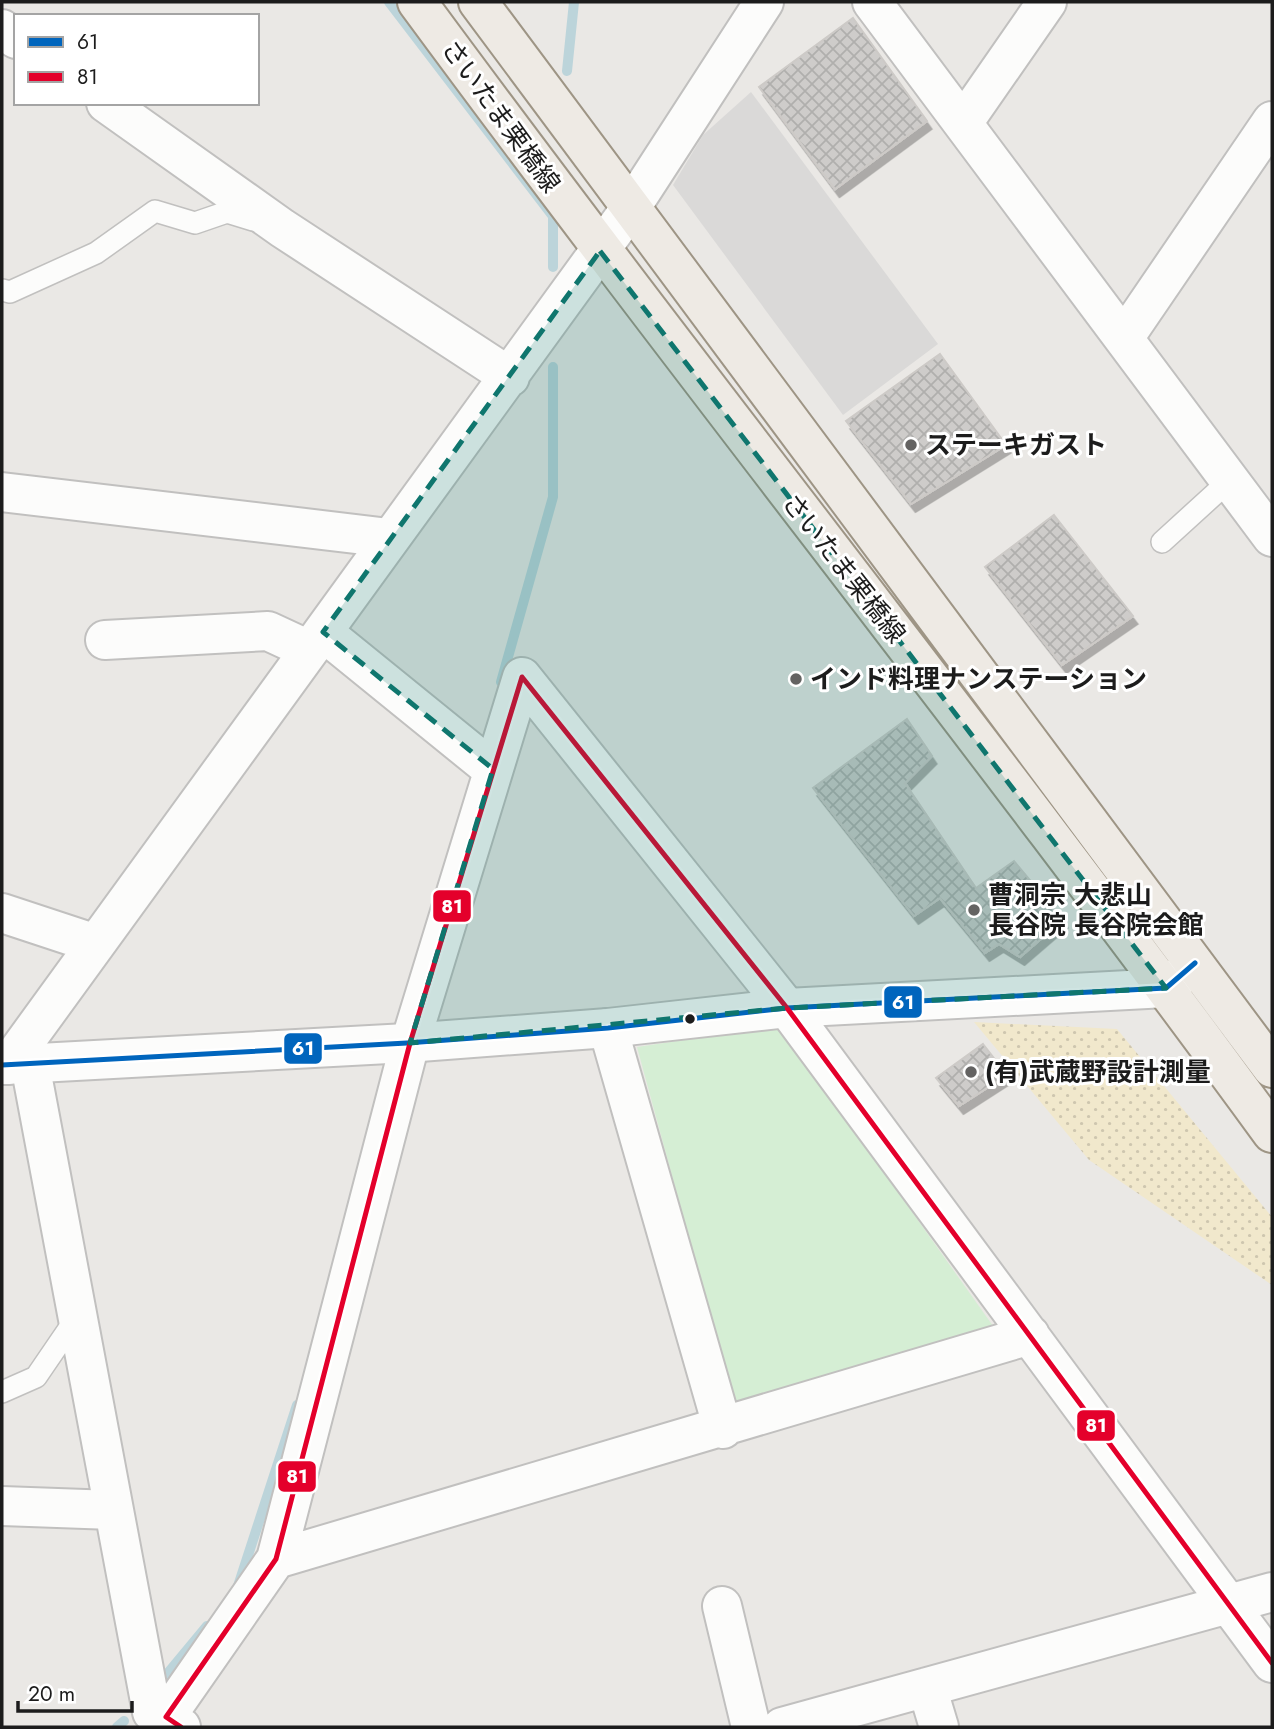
<svg xmlns="http://www.w3.org/2000/svg" width="1274" height="1729" viewBox="0 0 1274 1729" font-family="Jost,'Noto Sans JP',sans-serif">
  <style>
    .sand { fill: url(#sand-dots) }
    .park { fill: #d5eed4 }
    .parking { fill: #dad9d8 }
    .lines { fill: none; stroke-linecap: round; stroke-linejoin: round }
    .stream { stroke: #bcd4da; stroke-width: 10 }
    .building { fill: url(#building-cross-hatch); stroke: #cdcac7; stroke-width: 2; filter: url(#shadow) }
    .service-casing { stroke: #c1c0bf; stroke-width: 24 }
    .minor-casing { stroke: #c1c0bf; stroke-width: 42 }
    .tertiary-casing { stroke: #c1c0bf; stroke-width: 42 }
    .primary-casing { stroke: #9e9585; stroke-width: 42 }
    .service { stroke: #fcfcfb; stroke-width: 21 }
    .minor { stroke: #fcfcfb; stroke-width: 38 }
    .tertiary { stroke: #fcfcfb; stroke-width: 38 }
    .primary { stroke: #eeeae4; stroke-width: 38 }
    .bus-1-casing { stroke: #fff; stroke-width: 10 }
    .bus-2-casing { stroke: #fff; stroke-width: 10 }
    .bus-1 { stroke: #0065bd; stroke-width: 5 }
    .bus-2 { stroke: #e4002b; stroke-width: 5 }
    .marked { fill: #0f766e; fill-opacity: 0.2; stroke: #0f766e; stroke-width: 5; stroke-dasharray: 14 9; stroke-linejoin: round }
    .poi-dot { fill: #646362; stroke: #fff; stroke-width: 2.5 }
    .bus-dot { fill: #1c1c1c; stroke: #fff; stroke-width: 2.5 }
    .labels { text-anchor: middle; dominant-baseline: central; stroke-width: 6; stroke-linejoin: round; paint-order: stroke }
    .street-label { font-size: 26px; fill: #1c1c1c; stroke: #fff }
    .poi-label { font-size: 26px; font-weight: bold; fill: #1c1c1c; stroke: #fff; text-anchor: start }
    .line-badge { stroke: #fff; stroke-width: 2.5 }
    .badge-label { font-size: 19px; text-anchor: middle; font-weight: bold; fill: #fff }
  </style>
  <defs>
    <pattern id="sand-dots" width="8" height="8" patternUnits="userSpaceOnUse" patternTransform="scale(1.75)"><rect width="8" height="8" fill="#f1e8cc"/><path d="M2 2h.1M6 6h.1" fill="none" stroke="#cec6af" stroke-width="1.8" stroke-linecap="round"/></pattern>
    <pattern id="building-cross-hatch" width="8" height="8" patternUnits="userSpaceOnUse" patternTransform="scale(1.75)"><rect width="8" height="8" fill="#ceccca"/><path d="M0 0l8 8M0 8l8-8" fill="none" stroke="#b0afad"/></pattern>
    <filter id="shadow"><feDropShadow dx="4.5" dy="8" stdDeviation="0" flood-color="#0004"/></filter>
  </defs>
  <rect width="100%" height="100%" fill="#eae8e5"/>
  <path class="sand" d="M974,1022l143,7 155,188v68l-183,-125z"/>
  <path class="park" d="M780,1026l218,307 -262,78 -99,-364z"/>
  <path class="parking" d="M751,92l187,252 -95,71 -170,-230 30,-50z"/>
  <g class="lines">
    <path class="stream" d="M389,2l163,213
      M567,71l7,-69
      M553,267v-55
      M501,682l52,-185v-130
      M238,1586l59,-181
      M163,1679l44,-53
      M117,1727l7,-6"/>
  </g>
  <path class="building" d="M853,18l74,103 -92,68 -76,-102z
    M940,354l66,91 -95,59 -65,-83z
    M1054,515l79,101 -71,49 -77,-98z
    M907,719l25,37 -27,27 71,105 38,-27 49,59 -43,37 -21,-13 -14,9 -45,-55 -26,18 -101,-128z
    M983,1044l24,31 -48,31 -23,-28z"/>
  <g class="lines">
    <g class="service-casing">
      <path id="service" d="M2,290l8,2 86,-39 59,-42 40,12 32,-11 26,8
        M1162,542l68,-62
        M2,1392l34,-15 41,-60"/>
    </g>
    <g class="minor-casing">
      <path id="minor" d="M872,2l400,535
        M2,29l14,10
        M106,103l176,125 228,149
        M963,123l84,-121
        M1124,338l148,-217
        M2,492l387,46
        M323,632l170,138
        M105,640l163,-9 41,19
        M2,913l94,31
        M608,1028l115,401
        M30,1064l122,648
        M8,1065l622,-856 134,-207
        M2,1506l111,4
        M276,1559l754,-224
        M722,1606l29,121
        M927,1687l12,40
        M181,1727l-15,-10 110,-158 134,-516 112,-366 265,331 485,655
        M782,1727l490,-135"/>
    </g>
    <g class="tertiary-casing">
      <path id="tertiary" d="M2,1065l405,-22 201,-15 179,-20 379,-20 21,-18"/>
    </g>
    <g class="primary-casing">
      <path id="primary" d="M417,2c280,380 576,749 855,1131
        M478,2l794,1066"/>
    </g>
    <use href="#service" class="service"/>
    <use href="#minor" class="minor"/>
    <use href="#tertiary" class="tertiary"/>
    <use href="#primary" class="primary"/>
    <g class="bus-1-casing">
      <path id="bus-1" d="M2,1065l405,-22 201,-15 179,-20 379,-20 29,-25"/>
    </g>
    <g class="bus-2-casing">
      <path id="bus-2" d="M181,1727l-15,-10 110,-158 134,-516 112,-366 265,331 485,655"/>
    </g>
    <use href="#bus-1" class="bus-1"/>
    <use href="#bus-2" class="bus-2"/>
  </g>
  <path class="marked" d="M600,251l566,737 -379,20 -377,35 83,-274 -170,-137z"/>
  <g class="poi-dot">
    <circle cx="911" cy="445" r="7"/>
    <circle cx="796" cy="679" r="7"/>
    <circle cx="974" cy="910" r="7"/>
    <circle cx="971" cy="1072" r="7"/>
  </g>
  <circle class="bus-dot" cx="690" cy="1019" r="6"/>
  <g class="labels">
    <g class="street-label">
      <text transform="translate(501 116) rotate(54)">さいたま栗橋線</text>
      <text transform="translate(844 568) rotate(52)">さいたま栗橋線</text>
    </g>
    <g class="poi-label">
      <text x="925" y="445">ステーキガスト</text>
      <text x="810" y="679">インド料理ナンステーション</text>
      <text x="988" y="895">曹洞宗 大悲山<tspan x="988" dy="30">長谷院 長谷院会館</tspan></text>
      <text x="985" y="1072">(有)武蔵野設計測量</text>
    </g>
  </g>
  <g class="line-badge">
    <rect x="432" y="889" width="40" height="34" rx="7" fill="#e4002b"/>
    <rect x="883" y="985" width="40" height="34" rx="7" fill="#0065bd"/>
    <rect x="283" y="1032" width="40" height="33" rx="7" fill="#0065bd"/>
    <rect x="1076" y="1409" width="40" height="33" rx="7" fill="#e4002b"/>
    <rect x="277" y="1460" width="40" height="33" rx="7" fill="#e4002b"/>
  </g>
  <g class="badge-label">
    <text x="452" y="913">81</text>
    <text x="903" y="1009">61</text>
    <text x="303" y="1055">61</text>
    <text x="1096" y="1432">81</text>
    <text x="297" y="1483">81</text>
  </g>
  <rect width="1274" height="1729" fill="none" stroke="#1c1c1c" stroke-width="7"/>
  <rect x="14" y="14" width="245" height="91" fill="#ffffff" stroke="#a4a4a4" stroke-width="2"/>
  <rect x="28" y="37" width="35" height="10" fill="#0065bd" stroke="#a4a4a4" stroke-width="2"/>
  <text x="77" y="49" font-size="21" fill="#1c1c1c">61</text>
  <rect x="28" y="72" width="35" height="10" fill="#e4002b" stroke="#a4a4a4" stroke-width="2"/>
  <text x="77" y="84" font-size="21" fill="#1c1c1c">81</text>
  <path d="M18 1701v10h114v-10" fill="none" stroke="#1c1c1c" stroke-width="3.5"/>
  <text x="28" y="1701" font-size="21" fill="#1c1c1c" stroke="#ffffff" stroke-width="5" paint-order="stroke">20 m</text>
</svg>
